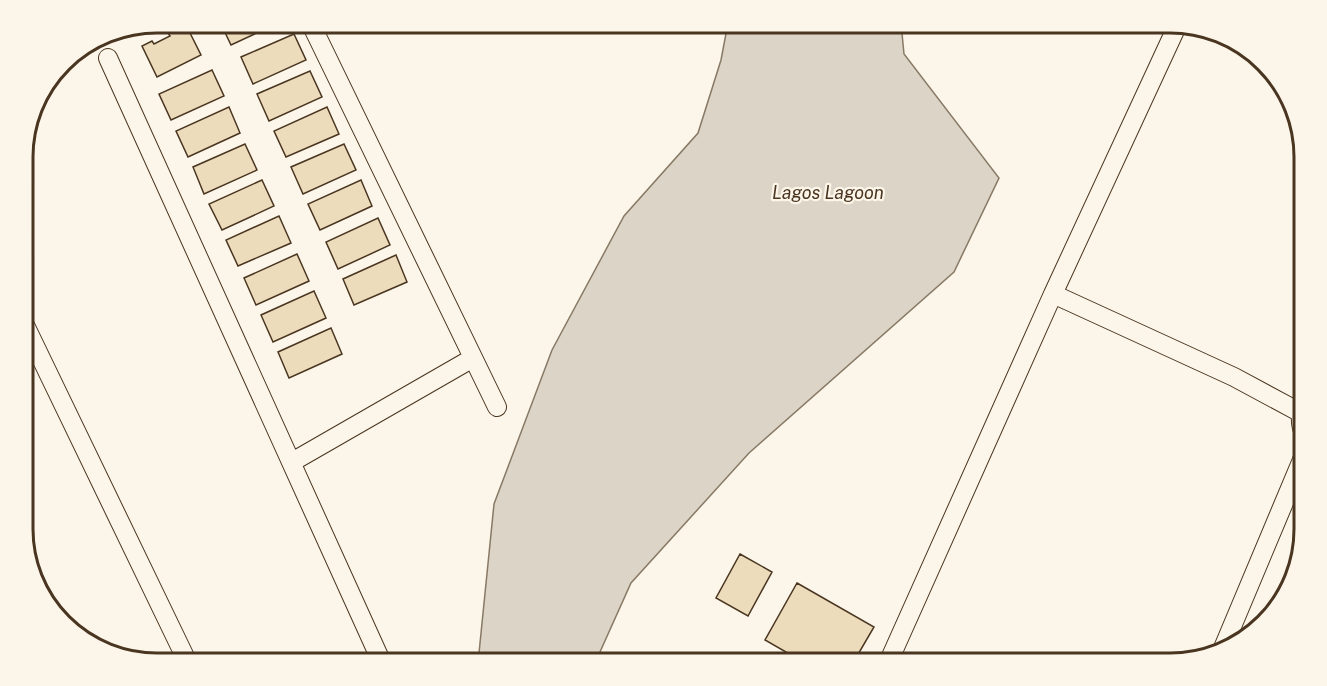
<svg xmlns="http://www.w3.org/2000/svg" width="1327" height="686" viewBox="0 0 1327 686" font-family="'Public Sans',sans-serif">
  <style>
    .water { fill: #dcd4c6; stroke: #887966; stroke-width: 1.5 }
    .building { fill: #ecdcbc; stroke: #4a3520; stroke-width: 1.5 }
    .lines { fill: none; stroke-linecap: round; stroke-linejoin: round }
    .lane-casing { stroke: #4a3520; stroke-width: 11 }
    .street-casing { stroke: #4a3520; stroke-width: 20 }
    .lane { stroke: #fbf6e9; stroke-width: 9 }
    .street { stroke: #fbf6e9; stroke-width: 18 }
    .labels { text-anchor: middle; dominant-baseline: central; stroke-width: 4.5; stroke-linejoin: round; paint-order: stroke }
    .water-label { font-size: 18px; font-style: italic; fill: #4a3520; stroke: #fbf6e9 }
    .rim { fill: none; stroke: #4a3520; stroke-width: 3 }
  </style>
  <rect width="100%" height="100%" fill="#fbf6e9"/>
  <path class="water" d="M728,23h173l3,31 95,124 -45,94 -205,181 -118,130 -36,80h-117l16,-159 58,-154 72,-134 74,-83 23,-73z"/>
  <path class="building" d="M220,22h55l1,2 -45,21z
    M185,23l16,32 -44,22 -15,-31 10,-5 2,3 16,-8 -3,-5z
    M294,34l12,26 -53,24 -12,-27z
    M212,70l12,26 -53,24 -12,-26z
    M310,71l12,26 -53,24 -12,-27z
    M229,107l11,26 -52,24 -12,-26z
    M327,107l12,27 -53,23 -12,-26z
    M245,144l12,26 -53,24 -11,-27z
    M344,144l12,26 -53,24 -12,-27z
    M262,180l12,26 -52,24 -13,-26z
    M361,180l11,26 -52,24 -12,-26z
    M279,216l12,27 -53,23 -12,-26z
    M378,218l12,27 -52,24 -12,-27z
    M297,254l12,27 -53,24 -12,-27z
    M396,255l11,27 -53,23 -11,-26z
    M314,291l12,27 -53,24 -12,-27z
    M331,328l11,26 -53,24 -11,-26z
    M740,554l32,18 -24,44 -32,-18z
    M797,583l77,44 -21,36h-48l-40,-23z"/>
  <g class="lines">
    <g class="lane-casing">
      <path id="lane" d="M313,31l15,-9"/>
    </g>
    <g class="street-casing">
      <path id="street" d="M310,22l187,385
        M108,58l274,605
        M1053,294l125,-270
        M23,321l165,342
        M1304,407c-5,9 -4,17 0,27
        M292,462l181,-104
        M1223,648l81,-193
        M888,663l165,-369 181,83 67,36"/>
    </g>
    <use href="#lane" class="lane"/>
    <use href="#street" class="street"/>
  </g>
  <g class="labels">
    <g class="water-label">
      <text x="828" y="192">Lagos Lagoon</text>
    </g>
  </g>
  <path d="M0 0H1327V686H0ZM157 33H1170A124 124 0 0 1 1294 157V529A124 124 0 0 1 1170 653H157A124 124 0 0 1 33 529V157A124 124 0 0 1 157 33Z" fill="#fbf6e9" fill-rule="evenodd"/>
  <path class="rim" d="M157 33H1170A124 124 0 0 1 1294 157V529A124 124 0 0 1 1170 653H157A124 124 0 0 1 33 529V157A124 124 0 0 1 157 33Z"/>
</svg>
